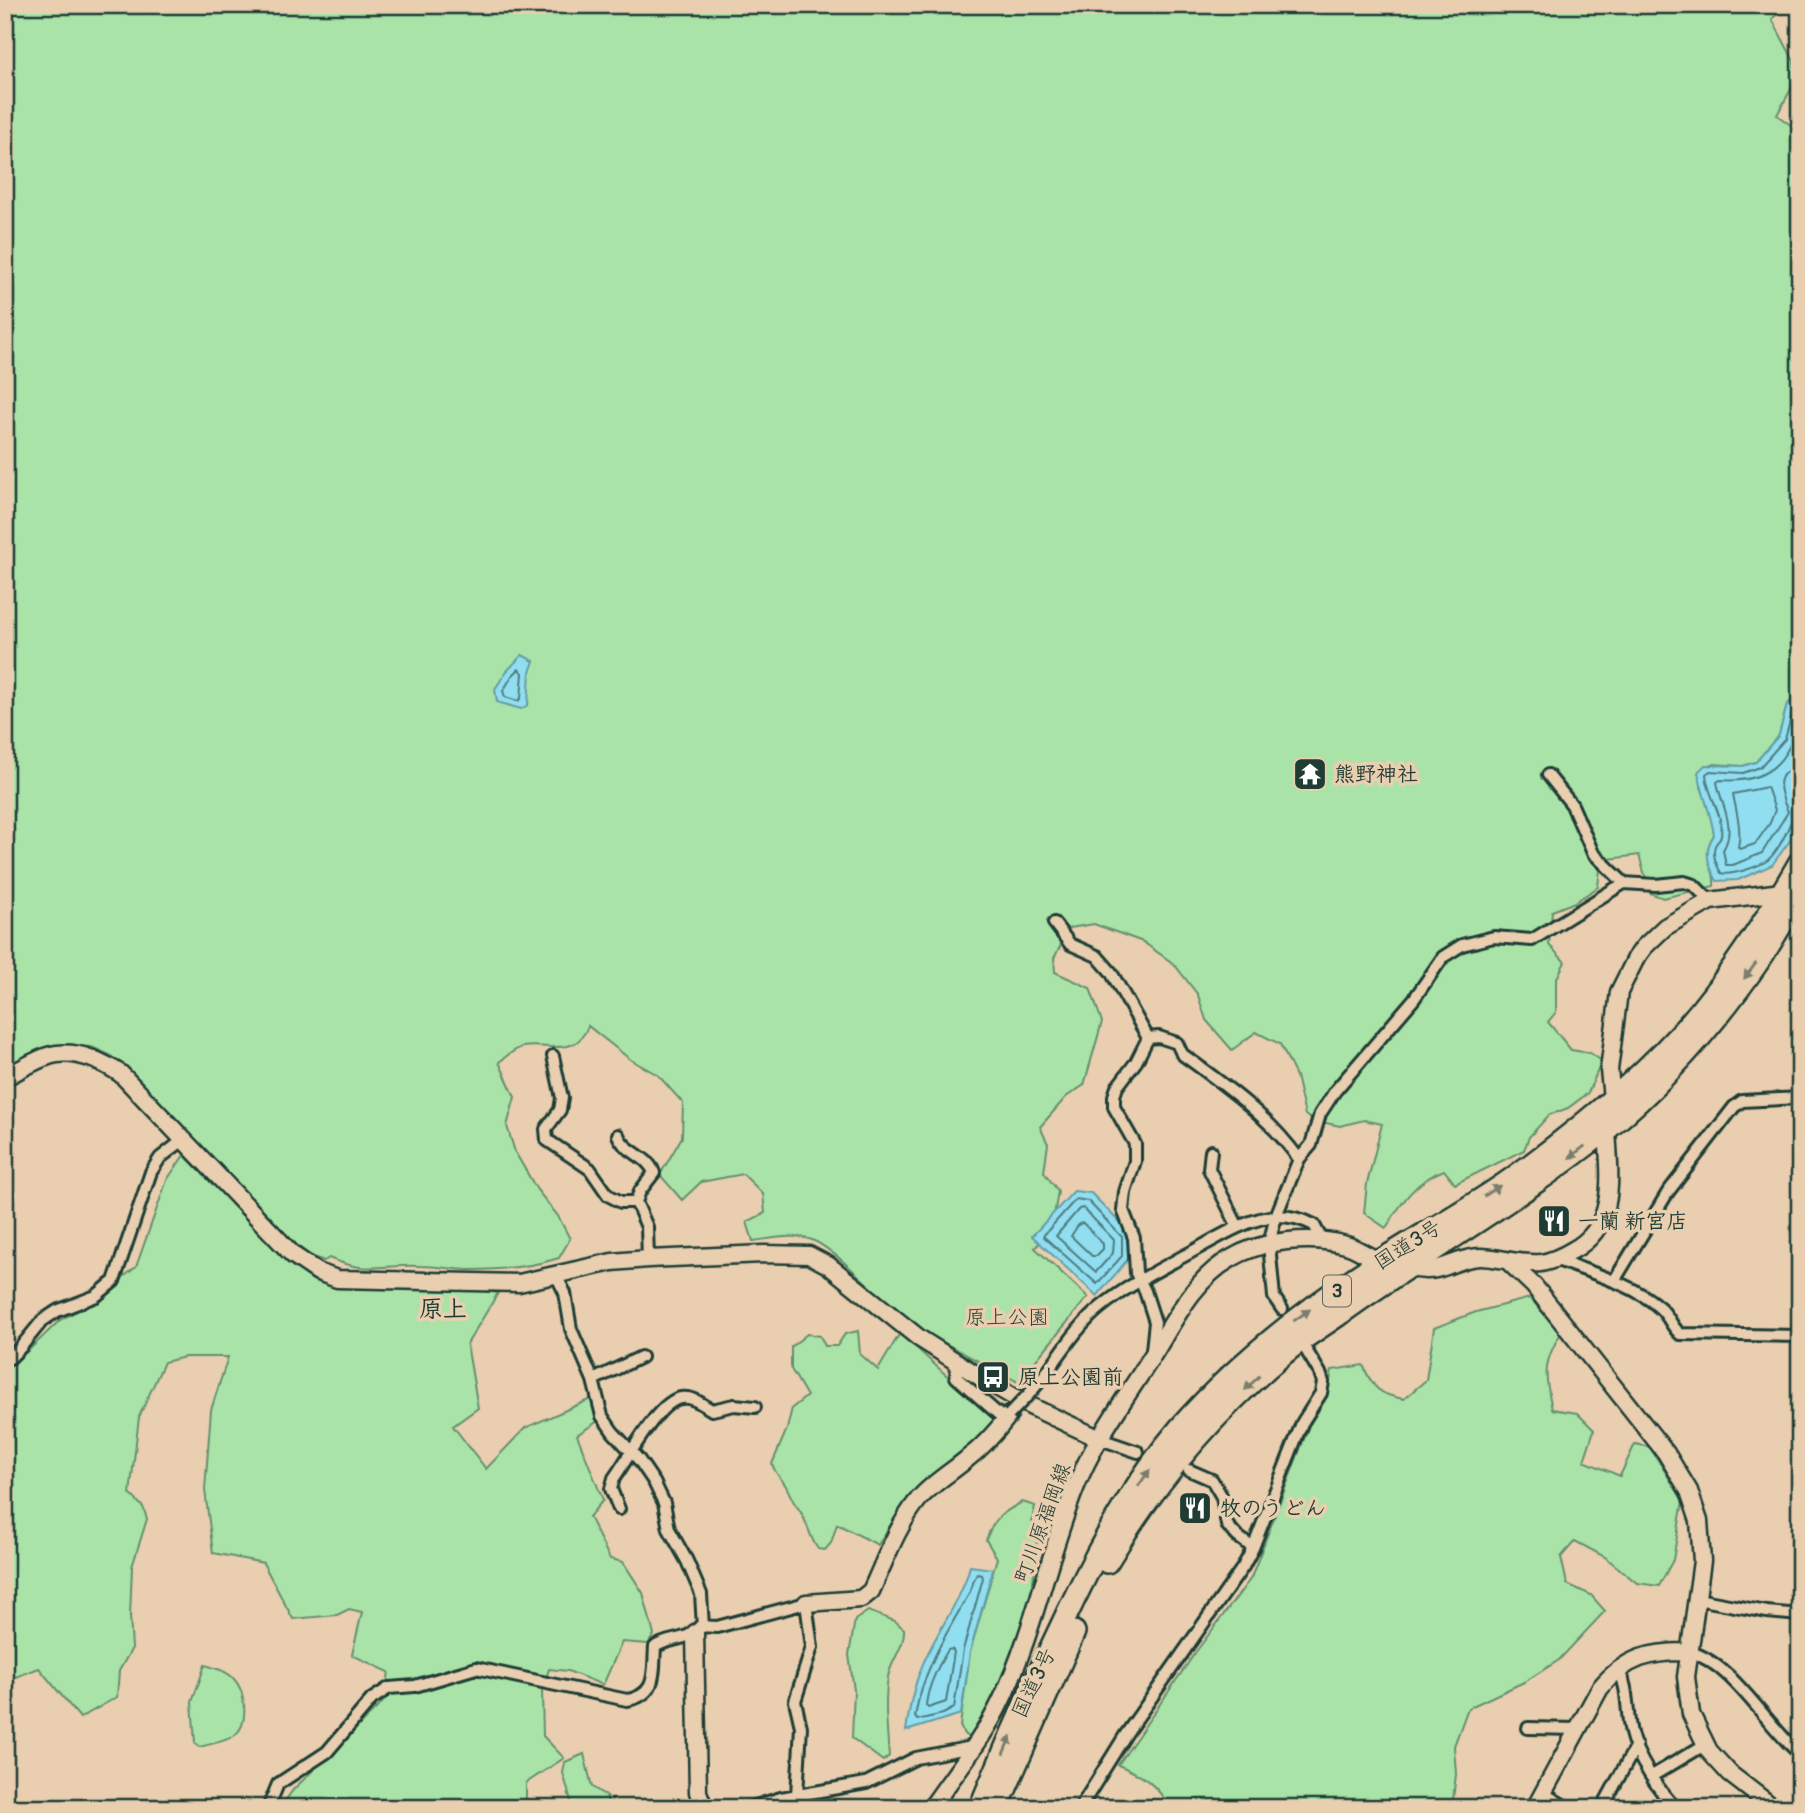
<svg xmlns="http://www.w3.org/2000/svg" width="1805" height="1813" viewBox="0 0 1805 1813" font-family="Pangolin,'Klee One',sans-serif">
  <style>
    .green { fill: #aae3a8; stroke: #64906e; stroke-width: 2 }
    .water { fill: #91def1; stroke: #639ea5; stroke-width: 2 }
    .lines { fill: none; stroke-linecap: round; stroke-linejoin: round }
    .shore { stroke: #4d7d80; stroke-width: 2 }
    .street-casing { stroke: #1f3d34; stroke-width: 16 }
    .secondary-casing { stroke: #1f3d34; stroke-width: 21 }
    .highway-casing { stroke: #1f3d34; stroke-width: 26 }
    .street { stroke: #e9ceb0; stroke-width: 10 }
    .secondary { stroke: #e9ceb0; stroke-width: 16 }
    .highway { stroke: #e9ceb0; stroke-width: 21 }
    .street-bridge-casing { stroke: #1f3d34; stroke-width: 16; stroke-linecap: butt }
    .street-bridge { stroke: #e9ceb0; stroke-width: 10 }
    .oneway { fill: #7a7e6c }
    .labels { text-anchor: middle; dominant-baseline: central; stroke-width: 7; stroke-linejoin: round; paint-order: stroke }
    .shield { fill: #e9ceb0; stroke: #5c6859; stroke-width: 2 }
    .shield-label { font-size: 19px; font-weight: bold; fill: #1f3d34 }
    .poi-label { font-size: 21px; font-weight: bold; fill: #1f3d34; stroke: #e9ceb0; text-anchor: start }
    .street-label { font-size: 21px; fill: #1f3d34; stroke: #e9ceb0 }
    .park-label { font-size: 21px; fill: #26453a; stroke: #e9ceb0 }
    .quarter-label { font-size: 24px; font-weight: bold; fill: #1f3d34; stroke: #e9ceb0 }
  </style>
  <rect width="100%" height="100%" fill="#e9ceb0"/>
  <filter id="ink" filterUnits="userSpaceOnUse"><feTurbulence type="fractalNoise" baseFrequency=".0143" numOctaves="2"/><feDisplacementMap in="SourceGraphic" scale="14" xChannelSelector="R" yChannelSelector="G"/><feConvolveMatrix kernelMatrix="1 2 1 2 8 2 1 2 1" color-interpolation-filters="sRGB"/></filter>
  <g filter="url(#ink)">
    <path class="green" d="M5,5h1782l-15,14 22,42 2,19 -19,35 23,17v561l-13,12 -8,30 -23,27 -13,4 -29,-2 -13,23 10,26 3,22c-15,22 2,29 0,51l-51,12 -13,-5 -11,-38 -38,5 -3,27 -23,15 -23,9 -3,34 16,17 -9,18v32l-8,10 23,28 19,3 12,8 -14,32 -20,15 -19,7 -20,22 -5,13 -69,34 -11,-14c-29,11 -42,32 -58,58l-22,-15 3,-29 15,-60 -18,-4 -24,6 -28,-6 -7,-5 -9,-39 -16,-32 -24,-12 -24,18 -26,-30 -8,-25 -24,-31 -31,-22 -49,-18 -24,4 -16,30 1,14 35,16 12,34 -18,63 -18,12 -26,30 8,17 -4,28 14,19 -6,37 -17,20 53,49 -70,85c-41,-22 -83,-41 -120,-70 -22,-18 -63,-63 -86,-72 -18,-7 -41,-1 -59,1l-6,-19 18,-9 -2,-19 -20,-20 -42,8 -19,18 -22,-25 22,-38 1,-34 -25,-28 -27,-15 -43,-34c-12,32 -39,17 -65,21 -8,1 -17,10 -24,15l16,35 -8,29 8,26 22,38 21,26 12,23 -11,19c-28,9 -61,12 -91,12 -16,-1 -32,-4 -48,-4 -39,-2 -52,9 -91,-8l-5,3 -15,-6 -32,-26 -98,-105 -69,-69 -18,-8 -33,-2 -54,20z
      M184,1155l116,115 17,7 44,11 89,-2 48,7 -31,51 11,64 -25,18 33,43 39,-41 68,-30 5,23 -21,14 26,65 -14,17 21,42 13,3 20,31 11,42 -6,9 -26,-2 -19,43 -35,-14 -19,-2 -7,21 1,46 21,22 -38,25v25h-246l13,-18 91,-89 5,-29 -37,-17 10,-43 -13,-3 -12,6 -44,4 -30,-56 -50,-10 -8,-63 6,-80 17,-53h-43l-21,5 -25,55 -9,77 13,13 4,12 -15,48 -2,49 2,32 -13,23 -2,26 -37,21 -41,-50 -34,13v-97l3,-4 -3,-9 1,-206 21,-13 33,-32 30,-16 46,-37 31,-87z
      M1530,1298l31,35c-19,31 -16,41 -9,76l25,4 17,17 -10,31 36,15 15,-32 15,3 33,54 -10,59 -14,26 -22,-3 -32,-26 -30,-16 -14,16 6,27 24,11 14,16 -46,49 -35,22 -56,26 -14,38 2,28 -4,34h-281c-16,-24 -26,-32 -53,-43l77,-112 56,-75 58,-152 18,-29 5,-27 31,-5c10,24 17,30 41,34l22,-19 8,-52 42,-16z
      M858,1331l2,23 18,16 22,-37 79,72 11,6 4,11c-24,29 -56,48 -82,74 -14,14 -23,32 -34,49l-41,-21 -6,19 -6,7 -7,-1c-9,-12 -11,-30 -20,-41 -7,-8 -8,-16 -14,-25 -5,-7 -9,-10 -12,-19l15,-35 5,-21 15,-12 -16,-27v-22l16,-13 13,2 5,10h12l8,-12z
      M1022,1502l13,4 -3,14 5,24 -7,67 -42,104 -19,23 -5,-4 -4,-8 10,-74 27,-94 -11,-18c8,-22 16,-27 36,-38z
      M868,1611l27,10 9,8c1,18 -13,31 -16,48 -4,26 -1,53 1,79l-6,5 -31,-23 2,-48 -5,-35 6,-35z
      M205,1665c10,3 22,6 29,14 12,13 15,45 1,56 -9,7 -25,9 -36,12l-4,-4 -3,-41z
      M584,1754l8,33 14,9 5,12h-38l-10,-35 2,-11z"/>
    <path class="water" d="M522,655l12,6 -4,11 -2,33 -7,4 -24,-7 -2,-13 11,-17z
      M1800,693v81l-5,15 5,27 -6,19 -22,30 -34,15 -21,1c-9,-16 -14,-30 -3,-46 -3,-22 -12,-41 -16,-63l7,-7 38,1 13,-4 23,-27 8,-30z
      M1074,1191l17,2 39,40 -1,25 -32,38 -65,-60z
      M970,1566l23,3 -23,83 -9,62 -55,17c4,-28 9,-52 22,-78 14,-29 34,-55 42,-87z"/>
    <g class="lines">
      <path class="shore" d="M519,669l4,4 -2,25 -3,3 -13,-4 -2,-6 9,-15z
        M1800,703l-7,7 -8,29 -25,28 -17,6 -33,-2 -4,3c1,21 18,40 15,62 -2,7 -3,3 -6,10 -3,8 2,20 6,27 10,3 37,-6 47,-13 10,-9 18,-26 23,-38l9,-3
        M1800,718c-12,45 -33,66 -80,62l-3,2c4,23 20,45 6,68l3,15h7l29,-12 26,-41c-7,-16 -18,-42 12,-44
        M1767,787l8,23 -5,13 -15,21 -15,5 -2,-2c4,-18 -2,-36 -5,-53z
        M1076,1199l12,2 34,36v19l-25,28 -54,-48z
        M1083,1208l31,32 -1,13 -17,19 -40,-36 23,-27z
        M1083,1223l20,21v5l-7,7h-4l-21,-20 8,-12z
        M977,1574l5,1 1,3 -20,72 -9,58 -11,6 -26,6 -2,-3c7,-45 31,-83 54,-123 3,-6 4,-14 8,-20z
        M952,1649l2,3 -8,50 -18,6 -2,-3c2,-19 12,-39 22,-55z"/>
      <g class="street-casing">
        <path id="street" d="M1548,775l24,30 21,48 31,30
          M1054,923l16,21 27,12 14,16 37,66
          M553,1056l9,42 -2,12 -14,19 1,11 43,29 18,26 13,7h15l11,25 1,32
          M618,1135c7,18 30,20 36,38l-14,18 -4,11
          M1211,1151l-2,18 29,58
          M1555,1259c35,14 77,24 105,49 9,8 11,18 20,26l120,2
          M556,1275l9,18 6,36 22,51 9,36 11,16 26,28 15,22 10,21 5,26 18,32 14,33 2,33
          M1614,1281l54,-89 66,-85 8,-6 58,-3
          M1282,1309l-8,-12 -5,-53 7,-28 23,-57 12,-14 9,-31 15,-23 79,-92 29,-42 19,-12 32,-8 38,3 92,-57 32,2 28,-3 10,3 16,16
          M1152,1350l3,-28 -10,-31 -9,-18 -2,-35 -11,-28 2,-18 10,-31v-17l-21,-37v-11l3,-9 19,-25 12,-24 11,-1 18,6 5,11c42,31 86,61 117,105
          M5,1359l5,-1 10,-10 22,-27 15,-10 39,-15 18,-15 37,-109 9,-14 23,-18
          M957,1362l-1,15 49,43
          M593,1380l48,-23
          M1029,1394c25,-27 43,-64 72,-87 26,-21 54,-35 83,-51 27,-14 63,-39 94,-40 13,0 24,3 36,9l8,15
          M1100,1439l38,13
          M1189,1470l23,10 10,17 5,28 10,11 16,12
          M619,1509l-8,-20 3,-11c14,-19 44,-77 67,-80 13,-2 21,7 31,12l22,-5 21,2
          M1697,1599l70,13 33,3
          M1690,1652c42,11 76,73 110,102
          M1619,1669c10,21 7,43 12,64 5,23 28,59 45,75
          M1528,1728l50,1
          M1652,1776l54,-32
          M1543,1793l25,15
          M268,1808l10,-24 49,-32 45,-53 17,-11 26,-2 61,-18 151,32c31,-5 26,-28 28,-53 14,-10 34,-5 45,-21l17,1 89,-24 6,44 -17,54 6,26 -4,68 3,13
          M749,1808l32,-10 85,-15 50,-25 56,-11
          M1080,1808l46,-74 117,-167 10,-19 49,-125 19,-30 2,-11 -3,-9 -14,-23
          M1602,1808l34,-62"/>
      </g>
      <g class="secondary-casing">
        <path id="secondary" d="M5,1077c16,-7 35,-21 52,-23 23,-3 46,8 64,20l172,181 25,17 19,7 182,4 93,-21 36,-3 116,-5 45,1 19,10 91,73 69,44 42,24 70,33
          M1612,1098l-3,-28 10,-78 17,-34 8,-11 21,-20 45,-26 72,-9
          M1510,1263l24,23 132,167 23,38 10,30 3,40 -16,116 5,37 18,37 21,23 44,34
          M806,1603l55,-4 10,-8c14,-30 26,-65 47,-91 14,-17 34,-28 50,-42 16,-12 29,-27 41,-43
          M695,1633l3,159 6,16
          M931,1808c24,-35 53,-70 71,-109 32,-68 46,-143 74,-213 19,-48 53,-92 80,-136 20,-33 40,-72 74,-91 31,-19 81,-24 116,-14 12,3 23,13 35,16 13,4 31,8 45,9 18,1 34,-13 54,-13 20,0 39,8 61,6 11,-2 22,-7 32,-13 46,-25 36,-77 34,-121
          M1535,1808l65,-120c26,-31 51,-37 90,-36"/>
      </g>
      <g class="highway-casing">
        <path id="highway" d="M1107,1562c46,-77 105,-148 174,-206 18,-16 40,-29 60,-43 87,-63 182,-116 266,-184 58,-48 112,-110 155,-173 13,-20 25,-42 38,-63
          M980,1808c27,-65 56,-130 87,-194 31,-65 66,-131 113,-186 58,-66 128,-121 202,-168 44,-28 89,-52 131,-82 63,-46 138,-107 187,-167 38,-47 70,-97 100,-149
          M997,1808l77,-176"/>
      </g>
      <use href="#street" class="street"/>
      <use href="#secondary" class="secondary"/>
      <use href="#highway" class="highway"/>
      <g class="street-bridge-casing">
        <path id="street-bridge" d="M1009,1415l20,-21"/>
      </g>
      <use href="#street-bridge" class="street-bridge"/>
    </g>
    <defs><path id="oneway-solid" d="M-6-.8H1V-3.2L6.5 0L1 3.2V.8H-6Z" transform="scale(1.75)"/></defs>
    <g class="oneway">
      <use href="#oneway-solid" transform="translate(1750 971) rotate(127)"/>
      <use href="#oneway-solid" transform="translate(1577 1152) rotate(142)"/>
      <use href="#oneway-solid" transform="translate(1492 1191) rotate(-33)"/>
      <use href="#oneway-solid" transform="translate(1302 1315) rotate(-35)"/>
      <use href="#oneway-solid" transform="translate(1252 1383) rotate(136)"/>
      <use href="#oneway-solid" transform="translate(1144 1478) rotate(-55)"/>
      <use href="#oneway-solid" transform="translate(1007 1745) rotate(-67)"/>
    </g>
  </g>
  <defs>
    <g id="temple-square" transform="scale(1.75)"><rect x="-9" y="-9" width="18" height="18" rx="4" fill="#1f3d34" stroke="#e9ceb0"/><path d="M0-6L5-2H3V0L6.5 2.5H4V6H1.5V3h-3V6H-4V2.5H-6.5L-3 0V-2H-5Z" fill="#fff"/></g>
    <g id="restaurant-square" transform="scale(1.75)"><rect x="-9" y="-9" width="18" height="18" rx="4" fill="#1f3d34" stroke="#e9ceb0"/><path d="M-5-6h1v4h1v-4h1v4h1v-4h1v5L-1.5 .5V6h-2V.5L-5-1ZM5-6V6H3V1.5H1.5Q1.5-4 5-6Z" fill="#fff"/></g>
    <g id="bus-square" transform="scale(1.75)"><rect x="-9" y="-9" width="18" height="18" rx="4" fill="#1f3d34" stroke="#e9ceb0"/><path d="M-5-6H5V4H4V6H2V4H-2V6H-4V4H-5ZM-3.5-4V0h7V-4ZM-3.5 1.2v1.5H-2V1.2ZM2 1.2v1.5H3.5V1.2Z" fill="#fff"/></g>
  </defs>
  <g fill-rule="evenodd">
    <use href="#temple-square" x="1310" y="774"/>
    <use href="#restaurant-square" x="1554" y="1221"/>
    <use href="#bus-square" x="993" y="1377"/>
    <use href="#restaurant-square" x="1195" y="1508"/>
  </g>
  <g class="labels">
    <rect class="shield" x="1323" y="1275.5" width="28" height="31" rx="5"/>
    <g class="shield-label">
      <text x="1337" y="1291">3</text>
    </g>
    <g class="poi-label">
      <text x="1334" y="774">熊野神社</text>
      <text x="1578" y="1221">一蘭 新宮店</text>
      <text x="1018" y="1377">原上公園前</text>
      <text x="1220" y="1508">牧のうどん</text>
    </g>
    <g class="street-label">
      <text transform="translate(1408 1245) rotate(-32)">国道3号</text>
      <text transform="translate(1043 1523) rotate(-70)">町川原福岡線</text>
      <text transform="translate(1034 1683) rotate(-65)">国道3号</text>
    </g>
    <g class="park-label">
      <text x="1007" y="1317">原上公園</text>
    </g>
    <g class="quarter-label">
      <text x="443" y="1309">原上</text>
    </g>
  </g>
  <rect width="1805" height="1813" fill="none" stroke="#e9ceb0" stroke-width="28"/>
  <rect x="14" y="14" width="1777" height="1785" fill="none" stroke="#1f3d34" stroke-width="2.5" filter="url(#ink)"/>
</svg>
